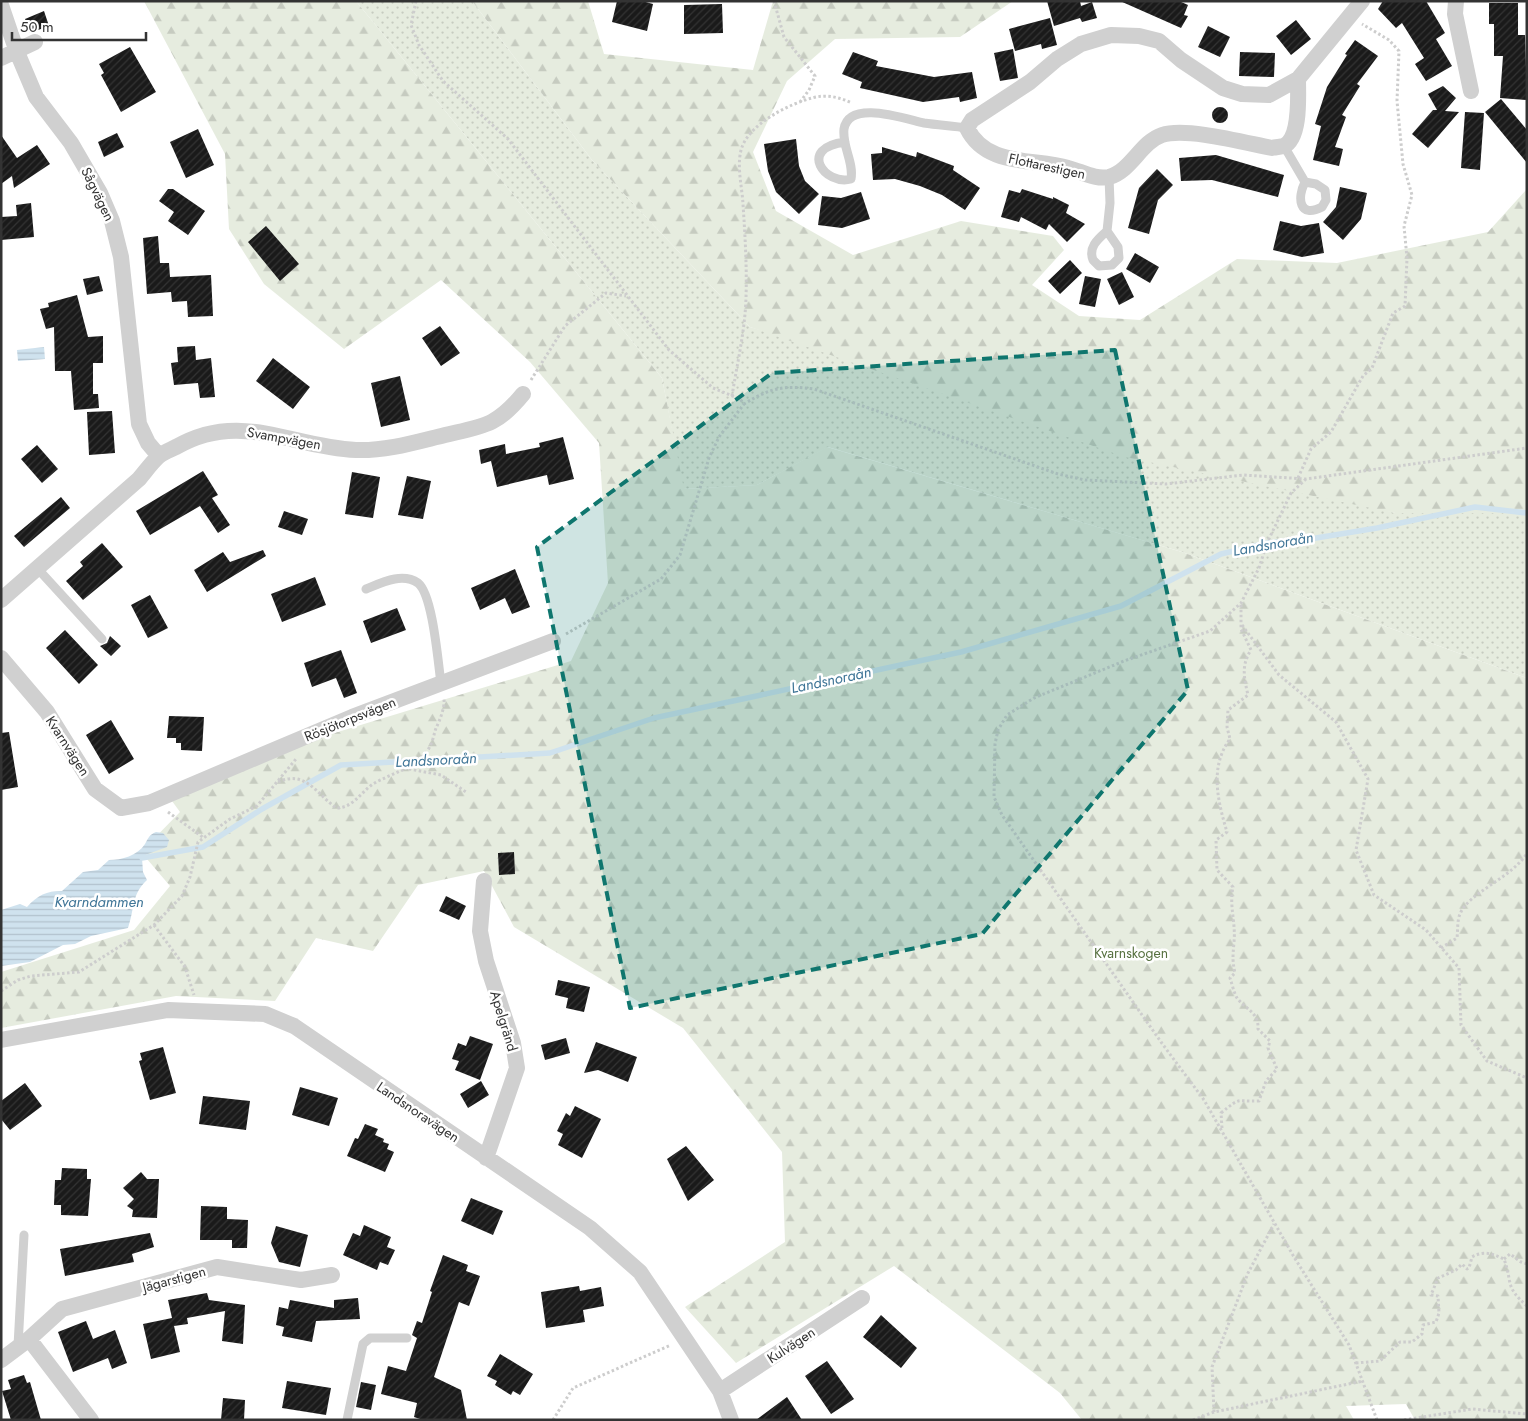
<svg xmlns="http://www.w3.org/2000/svg" width="1528" height="1421" viewBox="0 0 1528 1421" font-family="Jost,sans-serif">
  <style>
    .grass { fill: url(#grass-dots) }
    .forest { fill: url(#forest-firs) }
    .water { fill: url(#water-rules) }
    .lines { fill: none; stroke-linecap: round; stroke-linejoin: round }
    .stream { stroke: #cfe2ee; stroke-width: 5.5 }
    .building { fill: url(#building-hatch) }
    .path { stroke: #cdcdcd; stroke-width: 3; stroke-dasharray: 2.5 2.5; stroke-linecap: butt }
    .service { stroke: #d0d0d0; stroke-width: 9 }
    .minor { stroke: #d0d0d0; stroke-width: 16 }
    .marked { fill: #0f766e; fill-opacity: 0.2; stroke: #0f766e; stroke-width: 4; stroke-dasharray: 10 6; stroke-linejoin: round }
    .labels { text-anchor: middle; dominant-baseline: central; stroke-width: 5; stroke-linejoin: round; paint-order: stroke }
    .street-label { font-size: 14px; fill: #333; stroke: #fff }
    .park-label { font-size: 14px; fill: #56703f; stroke: #fff }
    .water-label { font-size: 15px; font-style: italic; fill: #3f7597; stroke: #fff }
  </style>
  <defs>
    <pattern id="grass-dots" width="8" height="8" patternUnits="userSpaceOnUse" patternTransform="scale(1.25)"><rect width="8" height="8" fill="#e6ecdf"/><path d="M2 2h.1M6 6h.1" fill="none" stroke="#c6cbc0" stroke-width="1.8" stroke-linecap="round"/></pattern>
    <pattern id="forest-firs" width="22" height="20" patternUnits="userSpaceOnUse" patternTransform="scale(1.25)"><rect width="22" height="20" fill="#e6ecdf"/><path d="M5 1l3.5 6h-7zM16 11l3.5 6h-7z" fill="#c6cbc0"/></pattern>
    <pattern id="water-rules" width="6" height="5" patternUnits="userSpaceOnUse" patternTransform="scale(1.25)"><rect width="6" height="5" fill="#cfe2ee"/><path d="M0 2.5h6" fill="none" stroke="#b2c2cd"/></pattern>
    <pattern id="building-hatch" width="6" height="6" patternUnits="userSpaceOnUse" patternTransform="scale(1.25)"><rect width="6" height="6" fill="#1a1a1a"/><path d="M-1 1l2-2M0 6l6-6M5 7l2-2" fill="none" stroke="#333"/></pattern>
  </defs>
  <rect width="100%" height="100%" fill="#fff"/>
  <path class="grass" d="M356,1h116l120,159 158,167 645,186h132v165l-345,-126 -354,-105 -71,38 -74,4 -21,-111z"/>
  <path class="forest" d="M144,1h212l306,377 22,111 73,-4 70,-38 355,105 345,126v742h-112l-9,-16 -60,2 8,14h-272l-22,-27 -166,-127 -158,97 -51,-56 100,-65 -3,-90 -99,-124 -169,-101 -30,-56 -66,14 -45,66 -57,-13 -41,63 -99,-5 -175,32v-56l133,-42 36,-44 -29,-34 39,-40 -8,-11 100,-49 299,-91 37,-78 -9,-140 -69,-81 -89,-82 -97,69 -80,-65 -35,-55 -4,-75z
    M472,1h116l16,53 149,16 20,-69h240l-53,36 -125,2 -48,42 -34,71 23,59 77,44 108,-34 92,15 11,14 -32,35 47,31 61,4 97,-61 100,4 151,-31 39,-43v324h-132l-270,-56 -375,-130 -158,-167z"/>
  <path class="water" d="M44,347l1,12 -27,2 -1,-11z
    M156,832l7,1 6,7 -2,7 -22,8 -3,3 1,14 4,8c-16,15 -12,28 -19,48l-37,8 -16,8 -12,1 -33,17 -29,4v-56l19,-6 7,3c11,-12 19,-16 35,-16l21,-19 15,-2 11,-10c13,0 28,-4 36,-16 4,-7 4,-9 11,-12z"/>
  <g class="lines">
    <path class="stream" d="M142,858l61,-11 59,-38 79,-44 209,-12 104,-35 307,-66 160,-46 100,-52 46,-11 43,-4 67,-11 98,-21 52,6"/>
  </g>
  <path class="building" d="M617,1h25l11,3 -6,27 -35,-9z
    M1047,1h33l1,5 11,-4 5,16 -15,4 -2,-4 -26,8z
    M1120,1h59l9,4 -4,10 4,1 -7,12z
    M1383,1h43l19,32 -9,6 16,27 -26,15 -11,-17 9,-6 -22,-35 -6,5 -18,-19z
    M1489,3h29v32h7l2,65 -27,-2 3,-42h-9v-32h-5z
    M722,4l1,29 -39,1v-29z
    M44,11l5,15 -19,7 -5,-14z
    M1050,18l7,27 -15,4 -1,-5 -26,7 -6,-22z
    M1296,20l15,19 -20,16 -15,-19z
    M1208,26l22,11 -10,20 -22,-10z
    M1355,40l23,16 -21,28 3,2 -18,29 4,2 -11,30 8,2 -4,17 -26,-6 8,-34 -6,-2 12,-37 20,-32 -2,-1z
    M130,47l26,45 -35,20 -20,-37 3,-2 -5,-9z
    M1013,49l5,29 -18,3 -6,-28z
    M853,52l25,9 -2,5 58,11 38,-5 5,26 -17,4 -1,-5 -36,5 -63,-14 2,-6 -20,-8z
    M1240,52l35,1 -1,24 -35,-1z
    M1443,86l13,12 -11,13 14,1 -31,36 -16,-14 21,-24h4l-9,-16z
    M1501,99l26,31v33l-42,-51z
    M1212 115a8 8 0 1 1 16 0a8 8 0 1 1-16 0Z
    M1465,112l19,1 -4,57 -19,-2z
    M198,129l16,36 -28,13 -16,-36z
    M117,133l7,14 -20,10 -6,-15z
    M1,135l16,23 20,-13 13,19 -36,24 -2,-12 -11,8z
    M796,139l3,27 6,15 14,13 -20,20 -23,-22 -8,-21 -4,-27z
    M882,147l34,10 1,-5 37,14 -1,4 27,18 -15,22 -23,-15 -22,-9 -25,-7 -22,1 -2,-26 11,-1z
    M1216,155l68,20 -6,22 -66,-17 -31,1 -2,-23z
    M1157,169l16,16 -15,15 -9,34 -21,-6 11,-40z
    M1340,187l27,6 -6,26 -18,21 -20,-18 13,-15z
    M168,189h5l32,22 -17,24 -20,-14 6,-9 -15,-11z
    M1022,189l31,10v-2l16,8 -3,8 19,11 -18,18 -18,-18 -3,6 -25,-13 -2,5 -18,-5 8,-27 11,3z
    M861,192l9,27 -28,9 -24,-3 4,-29 19,2z
    M31,203l3,34 -33,3v-23l16,-1 -1,-11z
    M1280,221l21,5 18,-3 5,30 -22,4 -29,-7z
    M266,226l33,38 -19,17 -32,-39z
    M158,236l2,27h9l1,14 41,-2 2,41 -25,1 -1,-16 -15,1 -1,-10 -24,2 -4,-56z
    M1135,253l24,14 -9,16 -24,-14z
    M1070,260l12,13 -22,21 -12,-13z
    M1122,272l12,25 -15,8 -12,-26z
    M99,276l4,15 -16,4 -4,-16z
    M1085,276l16,3 -6,28 -16,-3z
    M77,295l11,42 15,-1v27h-10v31h5l1,14 -25,2 -3,-39h-16l-1,-44 -8,2 -6,-20 9,-2 -1,-4z
    M440,326l20,27 -19,13 -19,-28z
    M195,346l1,14 15,-2 4,39 -15,1 -2,-15 -24,2 -3,-22 7,-1 -1,-15z
    M273,358l37,29 -17,22 -37,-28z
    M400,376l10,44 -29,7 -10,-44z
    M112,411l3,42 -26,2 -2,-43z
    M563,437l11,42 -25,6 -2,-10 -50,12 -6,-26 -10,3 -2,-14 26,-6 1,10 34,-7 -1,-4z
    M37,445l21,24 -16,14 -21,-24z
    M203,471l15,24 -6,3 18,27 -12,8 -18,-27 -50,29 -14,-24z
    M352,472l28,5 -7,41 -28,-4z
    M407,476l24,5 -8,38 -25,-4z
    M61,497l9,11 -46,39 -10,-11z
    M284,511l24,8 -6,16 -24,-8z
    M102,543l21,24 -40,33 -17,-19 17,-15 -3,-4z
    M263,550l3,6 -59,36 -13,-22 29,-18 7,10z
    M515,569l15,38 -18,7 -7,-16 -25,12 -9,-22z
    M315,577l11,28 -44,17 -11,-28z
    M150,595l18,33 -20,10 -17,-33z
    M397,608l9,22 -35,13 -8,-22z
    M65,630l33,35 -19,19 -33,-36z
    M110,636l11,10 -10,10 -11,-10 7,-3z
    M341,650l16,43 -13,5 -8,-20 -24,9 -8,-24z
    M169,716l35,1 -2,34 -21,-1v-7h-5v-5h-9z
    M111,720l23,39 -25,15 -23,-39z
    M9,732l9,55 -17,3v-57z
    M514,852l1,22 -16,1 -1,-22z
    M446,896l20,10 -7,14 -20,-9z
    M558,980l32,7 -6,25 -18,-4 2,-10 -13,-3z
    M470,1036l23,8 -13,36 -25,-10 4,-9 -7,-2 6,-16 8,3z
    M566,1038l4,15 -25,7 -4,-15z
    M596,1042l41,15 -9,25 -30,-12 -14,3z
    M163,1047l13,46 -26,7 -11,-39 3,-1 -2,-7z
    M481,1081l8,14 -21,13 -8,-14z
    M25,1083l17,23 -32,24 -9,-11v-18z
    M300,1087l38,11 -9,28 -37,-11z
    M203,1096l47,5 -4,29 -47,-6z
    M575,1106l26,13 -19,39 -24,-13 5,-11 -6,-3 9,-18 4,3z
    M365,1124l13,5 -3,6 9,4 -1,3 6,2 -2,5 7,3 -9,20 -38,-16 8,-18 3,1z
    M686,1146l28,34 -26,21 -21,-42z
    M62,1168l25,1v10h4l-3,37 -27,-1v-10h-7l1,-25h6z
    M141,1172l6,7h12l-2,39 -25,-1 1,-7 -6,-4 7,-7 -11,-11z
    M471,1198l32,13 -10,24 -32,-14z
    M201,1206l26,1v12l21,1 -1,28h-15v-8h-32z
    M364,1225l27,12 -4,10 8,3 -7,15 -8,-3 -3,8 -34,-15 10,-22 7,3z
    M276,1226l32,9 -8,32 -21,-5 -8,-19z
    M150,1233l4,14 -22,7 2,8 -69,14 -5,-27z
    M443,1255l25,10 -2,6 14,5 -11,30 -10,-4 -25,75 27,13 6,30h-44l-9,-3 3,-14 -36,-9 7,-28 18,5 11,-33 -5,-3 5,-14 5,2 10,-31 -2,-1z
    M579,1286l1,5 21,-4 3,19 -21,4 2,12 -39,6 -5,-36z
    M207,1293l2,7 36,5 -2,39 -21,-3 3,-30 -38,7 1,6 -14,2 6,26 -29,7 -8,-35 29,-6 -4,-18z
    M358,1298l2,21 -44,2 -4,21 -30,-6 2,-9 -8,-2 3,-18 9,2 2,-9 44,8v-8z
    M881,1315l36,33 -16,20 -38,-31z
    M86,1321l7,18 22,-9 12,33 -15,6 -4,-11 -35,14 -15,-40z
    M500,1354l33,20 -13,21 -7,-4 -2,4 -16,-10 2,-4 -10,-5z
    M827,1361l27,38 -23,15 -26,-38z
    M24,1375l3,8 3,-1 11,38h-30l-9,-29 9,-2 -3,-9z
    M287,1381l44,7 -5,27 -44,-7z
    M361,1382l15,3 -5,25 -15,-3z
    M787,1397l15,23h-46z
    M223,1398l22,2 -1,20h-23z"/>
  <g class="lines">
    <path class="path" d="M416,1l-5,24 8,20 24,36 65,58 161,211 44,38 27,11 4,5c26,-16 39,-19 70,-15l244,85 27,6 81,4 77,-9 63,4 221,-31
      M774,1l10,36 31,39 -6,14 -9,12
      M531,380l34,-54 41,-33 20,3
      M732,396c5,-32 13,-65 14,-98 1,-31 -1,-63 -3,-94 -1,-18 -7,-40 -1,-57 9,-24 47,-43 70,-49 14,-4 27,-1 40,5
      M1298,478l13,-29 20,-17 32,-56 9,-8 21,-55 12,-7 2,-48 -3,-32 8,-31 -9,-31 -6,-63 2,-50 -10,-11 -27,-16
      M1306,479l-15,14 -24,50 -8,25 -18,35 -31,28 -86,30 -90,37 -27,17 -9,15 -3,14 -1,53 8,18 159,227 43,58 90,157 55,88 28,75
      M1242,625l37,50 57,47 32,57 -12,71 18,45 52,35 33,38 2,57 26,36 40,17
      M566,634l95,-55 19,-24 29,-97 10,-21 25,-33
      M404,768l37,7 25,17
      M278,782c27,-12 37,10 58,26 17,0 24,-15 37,-24 18,-11 48,-17 57,-38 3,-5 4,-12 6,-18 4,-8 9,-21 8,-29
      M168,812l36,26
      M154,925l31,42 9,28
      M1441,948l16,-10c1,-8 0,-17 3,-24 8,-21 53,-37 67,-61
      M1,991l17,-11 13,-4 48,-4 75,-47 28,-29 8,-19 8,-35 32,-23 27,-13 39,-47
      M1222,1128l-1,-15c21,-17 13,-11 38,-12l7,-20 11,-12 -9,-21 2,-7 -12,-12c1,-17 -13,-20 -21,-31 -3,-5 -5,-14 -7,-20l5,-5c-3,-13 -2,-18 -1,-31 2,-19 -5,-36 -1,-55l-16,-17 -1,-30 11,-8c-9,-30 -18,-65 3,-93l-3,-12 1,-17 20,-15c-4,-17 -7,-30 3,-45l-10,-21v-25
      M1504,1259l6,-5 11,8 6,2
      M1356,1363l24,-2 20,-19h12l10,-8 1,-9 13,-3 3,-9 -1,-17 -7,-1 7,-17 18,-8 6,-6 5,5 2,-1 3,-11c12,-7 21,-3 32,2 9,24 0,27 23,47
      M1214,1412l-2,-45 36,-94 26,-49
      M553,1420l20,-32 98,-43
      M1193,1420l21,-8 149,-31
      M1404,1420l68,-11 55,5"/>
    <path class="service" d="M845,142c-48,6 -20,44 6,37 3,-17 -9,-32 -7,-50 5,-30 61,-10 80,-6 14,2 29,3 43,5
      M1284,146l21,36c-8,16 -6,37 17,25l4,-7 -1,-10 -9,-6 -11,-2
      M1107,231l11,16 1,11 -7,7 -13,1 -6,-6c-5,-13 5,-21 14,-29l3,-28 -1,-26
      M37,568l65,71
      M366,589c15,-6 36,-17 52,-6 15,12 20,80 23,100
      M18,1346l6,-111
      M347,1420l16,-76 7,-6h37"/>
    <path class="minor" d="M1456,1l-1,13 16,77
      M1,5l16,47 19,45 35,46 29,50 12,28 9,36 18,167 9,19 11,13
      M1,58l34,-16
      M1298,79c0,16 3,59 -14,67 -4,1 -9,1 -12,2 -26,-5 -86,-21 -110,-13 -21,7 -31,36 -53,42 -14,3 -28,-6 -41,-9 -35,-10 -82,-1 -101,-40l5,-8 58,-38 27,-23 24,-15 30,-9 28,1 20,5 22,19 42,28 19,6 27,1 29,-16 64,-78
      M1,600l138,-121c6,-7 13,-17 20,-23 5,-4 11,-6 17,-9 64,-37 114,0 180,3 31,1 60,-8 89,-15 39,-9 52,-9 78,-41
      M1,658l46,54 48,77 26,19 28,-5 203,-86 201,-76
      M484,881l-4,50 6,30 27,82 4,25 -31,90
      M1,1040l167,-30 97,4 29,12 296,202 50,44 80,119 11,29
      M29,1339l62,81
      M1,1360l28,-21 33,-30 155,-42 84,13 31,-5
      M720,1391l142,-93"/>
  </g>
  <path class="marked" d="M1115,350l73,340 -206,244 -352,74 -93,-461 235,-174z"/>
  <g class="labels">
    <g class="street-label">
      <text transform="translate(1047 166) rotate(12)">Flottarestigen</text>
      <text transform="translate(98 194) rotate(64)">Sågvägen</text>
      <text transform="translate(284 438) rotate(10)">Svampvägen</text>
      <text transform="translate(350 719) rotate(-22)">Rösjötorpsvägen</text>
      <text transform="translate(68 746) rotate(57)">Kvarnvägen</text>
      <text transform="translate(504 1021) rotate(73)">Apelgränd</text>
      <text transform="translate(418 1112) rotate(34)">Landsnoravägen</text>
      <text transform="translate(174 1279) rotate(-15)">Jägarstigen</text>
      <text transform="translate(791 1345) rotate(-33)">Kulvägen</text>
    </g>
    <g class="park-label">
      <text x="1131" y="953">Kvarnskogen</text>
    </g>
    <g class="water-label">
      <text transform="translate(1273 544) rotate(-10)">Landsnoraån</text>
      <text transform="translate(831 680) rotate(-12)">Landsnoraån</text>
      <text transform="translate(436 760) rotate(-3)">Landsnoraån</text>
      <text x="99" y="902">Kvarndammen</text>
    </g>
  </g>
  <rect width="1528" height="1421" fill="none" stroke="#333333" stroke-width="5"/>
  <path d="M12 32v8h134v-8" fill="none" stroke="#333333" stroke-width="2.5"/>
  <text x="20" y="32" font-size="15" fill="#333333" stroke="#ffffff" stroke-width="4" paint-order="stroke">50 m</text>
</svg>
